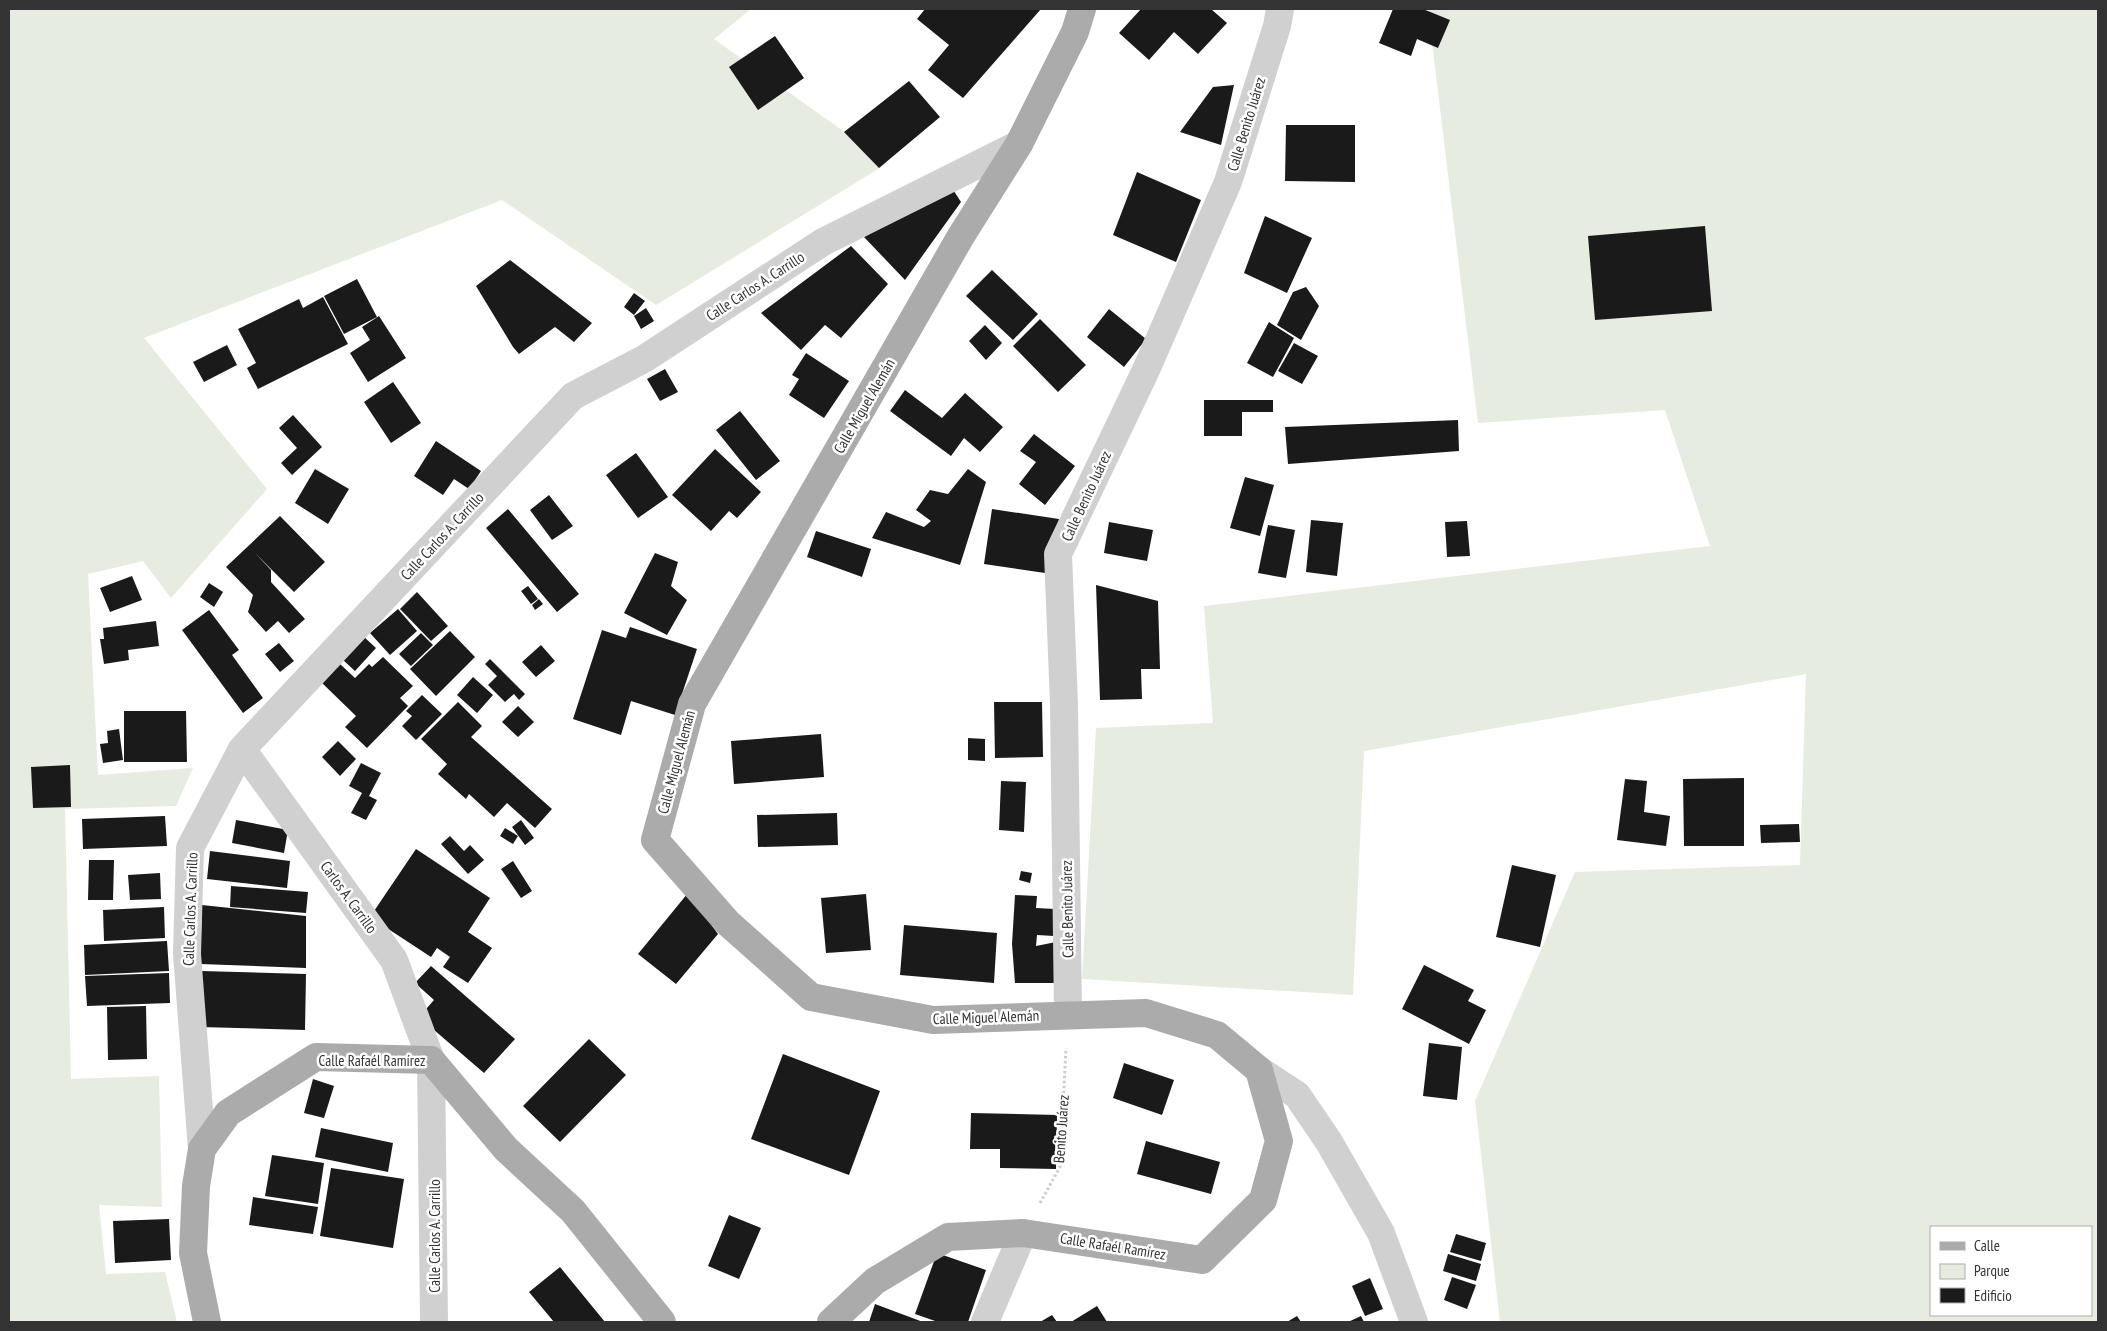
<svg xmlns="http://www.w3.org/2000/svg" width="2107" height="1331" viewBox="0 0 2107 1331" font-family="'PT Sans Narrow',sans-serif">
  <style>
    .green { fill: #e6ecdf; fill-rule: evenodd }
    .building { fill: #1a1a1a }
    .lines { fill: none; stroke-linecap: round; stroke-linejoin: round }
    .path { stroke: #cdcdcd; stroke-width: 3; stroke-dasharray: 2.5 2.5; stroke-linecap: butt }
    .minor { stroke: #d0d0d0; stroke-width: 28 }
    .major { stroke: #ababab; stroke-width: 28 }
    .labels { text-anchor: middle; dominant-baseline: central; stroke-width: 5; stroke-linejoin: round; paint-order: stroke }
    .street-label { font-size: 15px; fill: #333; stroke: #fff }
  </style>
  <rect width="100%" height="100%" fill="#fff"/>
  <path class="green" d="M9,9h742l-37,30 174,124 -232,142 -154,-105 -358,138 123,151 -96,109 -28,-37 -55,13 10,201 95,-7 -17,38 -111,3 6,270 88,-3 3,131 -63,-2 7,69 59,-2 12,50h-168z
    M1428,9h670v1313h-598l-25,-221 100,-229 225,-7 6,-191 -442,77 -11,244 -271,-16 14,-251 117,-5 -9,-117 506,-60 -45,-136 -187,13zM1931,1227h160v88h-160z"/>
  <path class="building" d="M925,9h116l-78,89 -35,-28 21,-25 -32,-26z
    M1141,9h70l16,14 -29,31 -24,-22 -25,28 -30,-27z
    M1393,9h30l27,11 -12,28 -21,-9 -6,17 -32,-13z
    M775,36l29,42 -46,32 -29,-43z
    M909,81l31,36 -61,51 -35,-36z
    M1234,85l-13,60 -41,-13 33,-45z
    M1286,125h69v57l-70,-1z
    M1137,172l64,28 -25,62 -63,-27z
    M952,188l9,14 -56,78 -41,-43z
    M1265,216l47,22 -25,55 -43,-20z
    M1705,226l7,85 -117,9 -7,-84z
    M851,246l37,38 -47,54 -16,-13 -24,25 -40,-37z
    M510,260l82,63 -18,19 -19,-15 -36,27 -6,-7 -37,-61z
    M992,270l46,44 -25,26 -47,-44z
    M357,279l20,38 -33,17 -20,-38z
    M1306,287l13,19 -18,34 -24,-15 16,-33z
    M634,293l11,8 -11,14 -10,-8z
    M323,297l25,47 -90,45 -11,-21 9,-5 -18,-34 61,-30 4,9z
    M646,308l8,13 -13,8 -7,-13z
    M1109,309l37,30 -22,28 -37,-30z
    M379,316l27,42 -38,24 -18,-29 20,-13 -8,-13z
    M1040,319l46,46 -28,27 -45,-46z
    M1269,322l25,16 -21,39 -26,-14z
    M985,325l17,18 -16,17 -17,-19z
    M1294,343l24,13 -16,28 -24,-13z
    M227,345l10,20 -33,17 -11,-20z
    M806,353l43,28 -25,37 -35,-23 10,-16 -7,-4z
    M665,369l13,23 -18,9 -13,-22z
    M393,382l28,41 -30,20 -27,-41z
    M905,390l37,28 23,-25 38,34 -23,25 -16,-14 -13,18 -61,-45z
    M1204,400h69v12h-31v24h-38z
    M740,411l40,50 -24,19 -40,-50z
    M293,415l29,32 -30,28 -11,-12 16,-15 -18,-20z
    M1458,420l1,31 -171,13 -3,-37z
    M1034,434l41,32 -30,39 -26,-21 17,-22 -16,-11z
    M436,441l45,30 -12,18 -15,-10 -11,16 -29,-19z
    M715,449l46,43 -24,26 -8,-7 -18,20 -39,-36z
    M636,453l32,44 -30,21 -32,-43z
    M315,469l34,20 -21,35 -33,-21z
    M968,469l18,13 -26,83 -88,-27 14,-26 38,15 7,-6 -15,-11 14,-20 18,4z
    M1245,477l29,8 -14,51 -30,-8z
    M549,495l24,31 -21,14 -22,-30z
    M508,509l71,85 -22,18 -71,-84z
    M992,509l67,10 -7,55 -68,-10z
    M280,516l45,46 -31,30 -39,-39 16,17v12l34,37 -16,14 -11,-12 -12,11 -18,-20 5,-17 -27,-28z
    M1311,520l32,3 -6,53 -31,-4z
    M1467,521l3,35 -23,1 -2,-35z
    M1109,522l44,8 -6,31 -43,-8z
    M1268,525l27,5 -9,48 -28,-5z
    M816,531l55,18 -9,28 -55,-20z
    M655,553l23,9 -7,24 16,14 -20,35 -43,-22z
    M132,576l10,24 -32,12 -10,-24z
    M209,583l14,9 -9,15 -14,-10z
    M1096,585l62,16 2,68h-19l1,30 -42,1z
    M528,586l10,13 -7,5 -10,-13z
    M417,592l31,34 -17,15 -31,-32z
    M539,599l4,5 -8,6 -3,-5z
    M398,609l19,22 -27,24 -20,-22z
    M209,610l30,40 -7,5 31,43 -20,15 -61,-83z
    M156,621l3,25 -31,4 1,10 -25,4 -4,-25h4l-1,-11z
    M630,627l67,22 -22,66 -44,-14 -10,34 -48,-16 29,-89 24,8z
    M450,631l25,26 -39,39 -26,-27z
    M421,633l12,12 -22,21 -12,-12z
    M363,636l13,12 -21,23 -13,-12z
    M279,643l15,18 -14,11 -15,-18z
    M541,645l14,16 -19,16 -14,-15z
    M383,657l30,29 -13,12 8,8 -41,42 -22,-21 11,-11 -35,-34 19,-18 15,14 14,-14 3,3z
    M490,659l35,35 -6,6 -5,-6 -9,8 -17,-17 9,-9 -12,-12z
    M473,677l20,18 -16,18 -20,-18z
    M422,695l20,19 -26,26 -14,-14 10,-10 -6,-5z
    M458,702l24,24 -11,11 81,72 -17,19 -28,-25 -13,14 -25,-23 -3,5 -28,-25 9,-10 -26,-25z
    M994,702h48l1,55 -48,1z
    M518,706l16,16 -16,15 -16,-15z
    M124,711h62l1,51h-63z
    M119,729l4,31 -20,3 -3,-19 8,-1 -1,-12z
    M821,734l3,43 -90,7 -3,-43z
    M968,738l17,1v22l-17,-1z
    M338,741l18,18 -16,17 -18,-19z
    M361,763l20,10 -12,23 8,4 -11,20 -15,-7 11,-20 -13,-7z
    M70,765l1,42 -38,1 -2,-41z
    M1744,778v68h-60l-1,-67z
    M1625,779l22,2 -3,31 26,4 -4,30 -49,-6z
    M1001,781l25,1 -2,50 -25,-2z
    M837,813l1,32 -80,2 -1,-32z
    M165,816l2,30 -84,3 -1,-30z
    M236,820l52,10 -4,23 -52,-10z
    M521,820l13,18 -9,7 -13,-18z
    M1799,824l1,18 -39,1 -1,-18z
    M505,828l13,8 -5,8 -13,-8z
    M450,836l14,15 6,-6 14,15 -16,14 -27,-30z
    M416,849l74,49 -22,34 24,16 -24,35 -25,-16 7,-10 -13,-9 -6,9 -61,-40z
    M210,851l80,10 -3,27 -80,-9z
    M89,860h25l-1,40h-25z
    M513,861l19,30 -11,7 -20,-29z
    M1512,865l44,10 -16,72 -44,-10z
    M1021,871l11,2 -2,10 -11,-3z
    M160,873l1,26 -31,1 -2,-25z
    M231,886l77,6 -2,21 -76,-6z
    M688,893l30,41 -42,50 -38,-30z
    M866,894l5,56 -45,3 -5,-55z
    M1015,895l22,1 -1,12 19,1 -1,27 -17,-1 -1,11 20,-4v41h-41l-3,-39z
    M202,905l104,11v52l-106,-4z
    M164,907l1,31 -61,3 -1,-31z
    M904,925l93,8 -3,50 -94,-8z
    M167,941l2,30 -84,4 -1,-30z
    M1424,965l50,25 -6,11 18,9 -17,34 -67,-35z
    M431,966l84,73 -31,34 -65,-56 15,-17 -19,-17z
    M201,971l105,3 -1,56 -105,-3z
    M169,973l1,30 -83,3 -2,-30z
    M146,1006l1,53 -39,1 -1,-53z
    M589,1039l37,36 -66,67 -37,-36z
    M1429,1043l33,4 -5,53 -34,-4z
    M783,1054l97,37 -31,84 -98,-36z
    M1124,1063l50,17 -12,35 -49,-17z
    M313,1079l21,7 -10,32 -20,-5z
    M971,1113l86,2 -1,54 -56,-1v-19h-30z
    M321,1128l72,15 -5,29 -73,-15z
    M1146,1141l74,21 -9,32 -74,-20z
    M272,1155l52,8 -6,41 -53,-8z
    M331,1168l73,11 -11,69 -73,-12z
    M253,1197l65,10 -5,27 -64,-9z
    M729,1215l32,13 -22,51 -31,-13z
    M169,1219l2,41 -56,3 -2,-42z
    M1456,1234l30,9 -5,18 -31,-9z
    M937,1253l49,17 -18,52h-30l-23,-8z
    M1448,1254l33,10 -5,17 -33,-10z
    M560,1267l45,55h-51l-25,-30z
    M1452,1277l24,8 -9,24 -23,-9z
    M1370,1278l13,31 -18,7 -13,-30z
    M875,1304l48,18h-54z
    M1097,1306l10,16h-36z
    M1052,1315l5,7h-17z
    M1297,1316l4,6h-14z
    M1361,1316l3,6h-16z"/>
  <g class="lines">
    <path class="path" d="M1040,1203l20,-36 6,-119"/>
    <path class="minor" d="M242,749l152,211 37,100 3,262
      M1068,1015l-4,-311 -6,-150 88,-184 82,-188 49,-156 3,-17
      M1259,1070l38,25 32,47 52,91 33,89
      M202,1149l-15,-195 3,-106 52,-99 331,-353 71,-37 179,-117 196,-98
      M985,1322l38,-89"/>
    <path class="major" d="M207,1322l-14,-69 3,-67 6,-37 26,-36 88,-56 115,3 75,89 67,62 89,111
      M831,1322l44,-41 73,-44 75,-4 179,27 61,-60 16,-59 -20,-71 -42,-35 -71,-22 -213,7 -122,-23 -83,-74 -73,-83 37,-136 269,-468 58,-92 56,-112 7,-23"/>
  </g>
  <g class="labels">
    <g class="street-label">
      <text transform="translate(1246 124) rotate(-73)">Calle Benito Juárez</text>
      <text transform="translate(755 286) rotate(-33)">Calle Carlos A. Carrillo</text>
      <text transform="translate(864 406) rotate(-60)">Calle Miguel Alemán</text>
      <text transform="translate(1086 496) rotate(-65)">Calle Benito Juárez</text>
      <text transform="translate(442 536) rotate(-47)">Calle Carlos A. Carrillo</text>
      <text transform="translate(676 762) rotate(-75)">Calle Miguel Alemán</text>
      <text transform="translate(349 897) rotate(54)">Carlos A. Carrillo</text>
      <text transform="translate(190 909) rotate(-88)">Calle Carlos A. Carrillo</text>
      <text transform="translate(1067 909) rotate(-91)">Calle Benito Juárez</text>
      <text transform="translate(986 1017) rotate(-2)">Calle Miguel Alemán</text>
      <text x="372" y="1060">Calle Rafaél Ramírez</text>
      <text transform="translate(1061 1129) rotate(-86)">Benito Juárez</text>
      <text transform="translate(434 1236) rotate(-90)">Calle Carlos A. Carrillo</text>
      <text transform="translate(1113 1246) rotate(9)">Calle Rafaél Ramírez</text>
    </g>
  </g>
  <rect width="2107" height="1331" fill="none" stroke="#333333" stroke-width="20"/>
  <rect x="1930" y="1226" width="162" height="90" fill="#ffffff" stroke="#adadad"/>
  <rect x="1940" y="1242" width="25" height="8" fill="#ababab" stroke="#adadad"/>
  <text x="1974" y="1251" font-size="15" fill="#333333">Calle</text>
  <rect x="1940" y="1264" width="25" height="15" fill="#e6ecdf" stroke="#adadad"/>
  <text x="1974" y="1276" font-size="15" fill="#333333">Parque</text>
  <rect x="1940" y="1288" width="25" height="15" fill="#1a1a1a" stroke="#adadad"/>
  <text x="1974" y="1301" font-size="15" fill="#333333">Edificio</text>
</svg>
